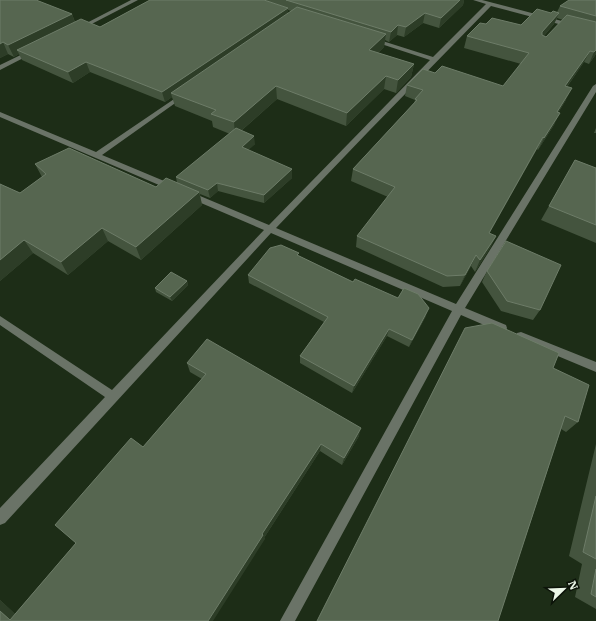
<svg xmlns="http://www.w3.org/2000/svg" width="596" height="621" viewBox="0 0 596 621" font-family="'IBM Plex Serif',serif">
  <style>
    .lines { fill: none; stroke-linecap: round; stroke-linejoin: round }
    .minor { fill: #6a7367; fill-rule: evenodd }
    .wall { fill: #44543e; fill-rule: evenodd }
    .shaded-wall { fill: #2d3d27 }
    .building { fill: #566650; stroke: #6d7c68 }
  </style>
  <rect width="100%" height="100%" fill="#1d2d17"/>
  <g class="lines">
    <path class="minor" d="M131,0h7l-58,30 -5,-1z
      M473,0h9l114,30v4l-105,-28 -123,126 -92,96 180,76 137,-218 3,-2v8l-131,216 41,17 1,3 -1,3 -4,1 -4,-1 -37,-16 -166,306h-15l172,-310 -181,-78 -266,290 -5,2v-17l105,-111 -105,-72v-9l112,74 152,-160 -77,-33 -1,-2 1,-2h6l76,32 161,-165 -61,-20v-2h4l60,19 53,-53z
      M33,49l3,2 -1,1 -35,18v-5z
      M183,93l5,1 -86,61 74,31 1,2 -1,2 -3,1 -173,-74v-5l96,40z
      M521,332l75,30v10l-79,-33 -1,-3 1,-3z"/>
  </g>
  <path class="wall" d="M0,0l72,14 3,8 25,5 50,-27h314l-1,5 -24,23 -16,-5 -19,14 -7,-2 -8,7 -4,-2 -1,7 -6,6 36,11 -3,13 -15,16 -12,-4 -38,37 -69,-27 -36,32 14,13 -7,6 44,28 -28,25 -46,-12 -8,7 -10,-4 2,11 -61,55 -33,-19 -40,34 -35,-22 -33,28v-97l20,9 22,-16 -7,-13 121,23 21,-4 -1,-6 54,-43 -17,-7 -1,-6 -37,-15 -3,-9 -7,5 -75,-30 -17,11 -51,-23 -3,-6 -5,3 -6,-3 -8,4zM288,10l3,1 -3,3z
    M596,0v54l-7,10 -5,-2 -17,25 -1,13 -8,13 -4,12 -16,25 -1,-1 -48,85 7,2 -6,12 -15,24 -4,-6 -11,20 -17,1 -87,-40 1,-11 31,-39 -37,-16 2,-12 61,-66 1,-3 -10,-4 2,-11 96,1 18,-22 -57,-16 3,-12 19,-12 35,1 30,-12 6,-1 3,-6zM557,18l6,2 -17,17 -2,-1 10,-12z
    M596,128v5h-2z
    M575,160l21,8v75l-55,-23z
    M299,256l54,26 73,34 -17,31 -22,-11 -35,57 -52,-30v-7l24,-34 -75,-39 -1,-8z
    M487,271l53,39 -7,10 -32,-9 -19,-29z
    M187,281l1,4 -16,16 -16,-9 -1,-4z
    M459,340l94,28 25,54 -12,10 -5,-3 -63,192h-181z
    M187,363l172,73 -17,29 -22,-14 -56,87 1,1 -265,82v-21l15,14 61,-71 67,-96 59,-68 -12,-7z
    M596,444v165l-21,-12 7,-33 -13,-8z"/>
  <path class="shaded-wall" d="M460,0h4l-1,5 -24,23 2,-10z
    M288,8v9l-117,76 1,4 -7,5 -3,-10z
    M425,13l-2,10 -19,14 2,-10z
    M559,13l-5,11 -17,20 5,-12z
    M72,14l4,12 -59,24 2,4 -5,3 -6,-12z
    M398,25l-1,10 -8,7 2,-10z
    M386,34l-2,13 -17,16 2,-13z
    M3,42l5,12 -8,4v-14z
    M596,50v4l-7,10 5,-12z
    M590,51l-6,11 -25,36 6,-12z
    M86,62l4,10 -17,11 -5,-11z
    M414,64l-3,13 -15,16 2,-13z
    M386,76l-2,13 -38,37 1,-13z
    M276,86l1,13 -42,37 -1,-14z
    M572,88l-6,12 -15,24 6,-12z
    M560,113l-6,12 -16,25 6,-12z
    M254,136l1,8 -12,11 -1,-8z
    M543,137l-6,12 -54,96 6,-12z
    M292,169v9l-28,25v-8z
    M217,183l1,8 -8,7 -2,-8z
    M199,192l3,13 -61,55 -5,-13z
    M102,228l6,13 -40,34 -7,-13z
    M496,236l-6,12 -15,24 5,-12z
    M24,240l9,13 -33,28v-21z
    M476,255l-5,11 -11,20 5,-11z
    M187,281l1,4 -16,16 -2,-4z
    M429,308l-3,8 -17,31 3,-7z
    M389,329l-2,7 -35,57 2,-7z
    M361,428l-2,8 -17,29 2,-7z
    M321,444l-1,7 -56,87 1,1 -52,82h-5l54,-87z
    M0,600l23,21 -13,-1 -10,-9z"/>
  <path class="building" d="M0,0h36l36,14 -64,31 -5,-3 -3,2z
    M150,0h114l24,8 -126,84 -76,-30 -18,10 -51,-22 64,-31 19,8z
    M286,0h174l-19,18 -16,-5 -19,14 -8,-2 -7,7z
    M569,0h27v16l-36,-10z
    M297,7l89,27 -17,16 45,14 -16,16 -12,-4 -39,37 -71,-27 -42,36 -23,-8 5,-4 -45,-17z
    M537,9l14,4 2,-2 6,2 -17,19v3l4,2 21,-22 29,7v28l-2,2 -4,-1 -25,35 7,2 -15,24 3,1 -16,25 -1,-1 -54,96 7,3 -16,24 -4,-5 -11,20 -18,1 -90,-40 38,-49 -42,-18 64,-69 -2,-1 8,-9 -16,-5 16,-16 12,4 7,-7 61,20 26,-33 -62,-17 13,-13 6,1 6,-6 29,7z
    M236,128l18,8 -12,11 50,22 -28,26 -47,-12 -9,7 -32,-13z
    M69,148l87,39 10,-9 33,14 -63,55 -34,-19 -41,34 -37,-22 -24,20v-76l20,9 26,-19 -11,-10z
    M575,160l21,8v57l-47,-19z
    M506,241l55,24 -21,45 -33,-9 -20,-30z
    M281,245l18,8 -2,2 56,27 2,-3 43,19 6,-10 14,6 11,14 -17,32 -23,-11 -35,57 -54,-30 28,-39 -80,-42 22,-27z
    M171,272l16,9 -17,16 -15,-9z
    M492,323l67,30 -6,15 36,17 -11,37 -13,-6 -67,205h-181l148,-293z
    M207,339l154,89 -17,30 -23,-14 -59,90 1,1 -55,86h-208v-10l10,9 66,-77 -21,-18 76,-87 12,9 63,-73 -19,-11z
    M596,496v63l-13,-7z
    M596,569v28l-5,-3z"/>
  <g transform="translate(564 589) rotate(67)" stroke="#0c1309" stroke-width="3" paint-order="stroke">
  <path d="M0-3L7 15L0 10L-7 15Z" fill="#ecf7e8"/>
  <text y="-6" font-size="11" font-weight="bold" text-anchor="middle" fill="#ecf7e8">N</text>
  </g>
</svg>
